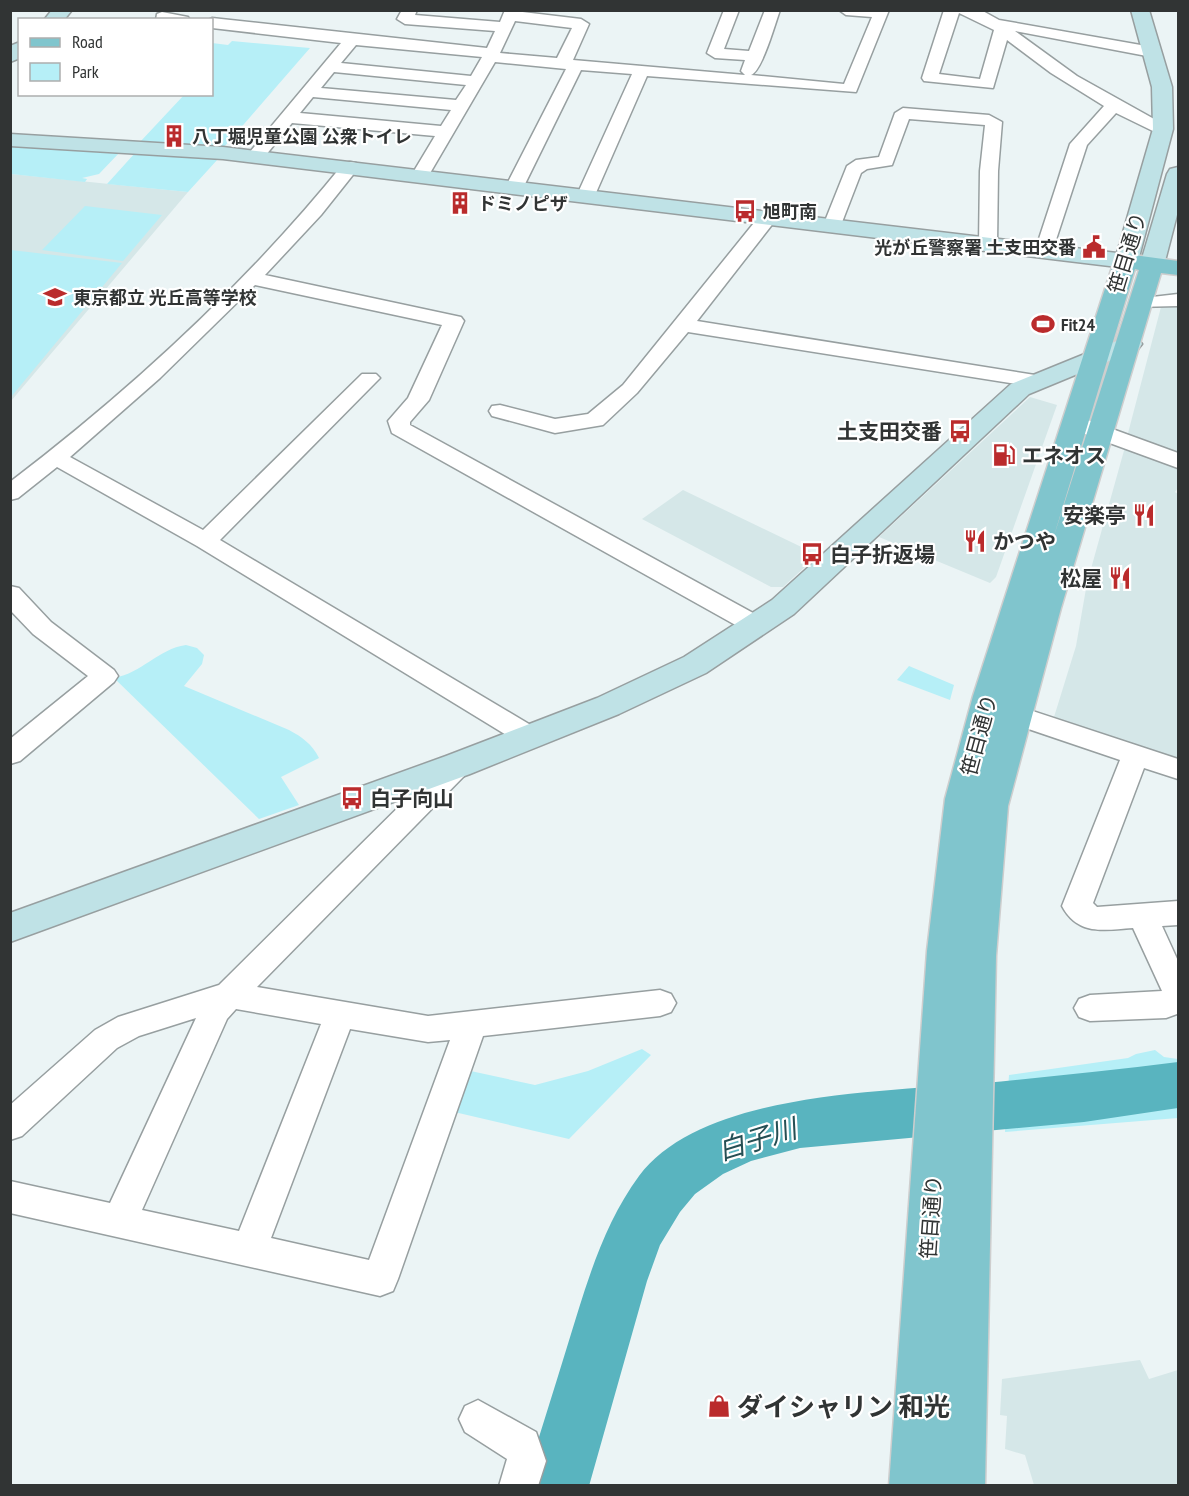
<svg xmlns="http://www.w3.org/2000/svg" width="1189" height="1496" viewBox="0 0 1189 1496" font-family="'PT Sans Narrow','Noto Sans JP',sans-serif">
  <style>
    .built { fill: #d5e7e8 }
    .green { fill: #b6eff7 }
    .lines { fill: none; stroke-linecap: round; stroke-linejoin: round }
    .river { fill: #59b4bf; fill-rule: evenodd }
    .street-casing { stroke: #979fa0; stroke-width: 3 }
    .secondary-casing { stroke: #979fa0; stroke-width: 3 }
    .primary-casing { stroke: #cecece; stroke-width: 3 }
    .street { fill: #fff; fill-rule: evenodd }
    .secondary { fill: #bfe2e6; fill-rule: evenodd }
    .primary { fill: #80c5cd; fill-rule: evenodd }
    .labels { text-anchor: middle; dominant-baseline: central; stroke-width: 4.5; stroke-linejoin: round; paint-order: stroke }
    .far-poi-label { font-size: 18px; font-weight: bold; fill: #313434; stroke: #fff; text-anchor: start }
    .street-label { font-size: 21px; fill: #313434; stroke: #fff }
    .poi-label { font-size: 21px; font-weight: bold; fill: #313434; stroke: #fff; text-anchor: start }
    .near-poi-label { font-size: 26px; font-weight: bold; fill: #313434; stroke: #fff; text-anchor: start }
    .near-water-label { font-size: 27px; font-style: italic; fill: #254f54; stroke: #fff }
  </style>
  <rect width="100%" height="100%" fill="#ebf4f5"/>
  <path class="built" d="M11,174l177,18 -177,209z
    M1172,305l6,2v149l-51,-19 34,-130z
    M1030,397l27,8 -61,172 -6,6 -111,-46z
    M1125,447l53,20v21l-3,4 3,2v266l-124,-43 22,-71 11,-63z
    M683,490l135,65 -35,32h-12l-129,-68z
    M1140,1360l9,19 29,-9v115h-144l-9,-30 -20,-6 2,-33 -7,-1 2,-36z"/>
  <path class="green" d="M232,41l78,7 -86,99 -84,-5 44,-47 28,-1v-51l16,2z
    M10,146l110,6 -21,22 -17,4 5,1 -2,3 -74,-8z
    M135,153l83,6 -30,33 -81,-8z
    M85,206l77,9 -39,46 -81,-11z
    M11,250l111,13 -111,134 -1,-147z
    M186,645l11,3 7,7 -2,9 -18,22 105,44c13,7 23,14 30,28l-38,19 18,28 -40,14 -145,-141c28,-5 44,-29 72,-33z
    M909,666l45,19 -4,15 -53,-20z
    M642,1049l9,6 -82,84 -119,-28 16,-41 69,15 53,-14z
    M1155,1050l9,7 14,2v59l-173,14 4,-57 119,-17 8,-4z"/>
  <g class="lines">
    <path class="river" d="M1178,1062v46l-94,14 -284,26 -49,13 -28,13 -28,20 -15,18 -20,33 -13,36 -58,205h-65c14,-47 29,-93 43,-139 18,-58 35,-121 72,-171 64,-85 247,-84 345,-93 65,-6 129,-13 194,-21z"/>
    <g class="street-casing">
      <path id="street" d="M402,10h15l-2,5 85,7 5,-12 76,9 8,5 -16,36 172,15 -4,-4 4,-11 -30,-2 -8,-5 17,-43h15l-15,39 25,2 16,-41h15c-5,14 -18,61 -29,65l93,9 28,-67 -26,-2 -7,-5h50l-33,82 -209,-16 -52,119 -9,5 -9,-5 55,-121 -51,-4 -57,116 -9,5 -9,-5 60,-117 -71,-7 -69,118 -6,1 -9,-5 24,-40 -143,-13 -31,38h-12l-3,-4 3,-4 92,-110 -129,-15v-8h-4l4,-2 275,30 8,-17 -90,-7 -8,-5zM515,21l57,7 -15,30 -57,-5zM356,45l126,12 -11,19 -130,-13zM334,72l132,13 -10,15 -135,-12zM313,97l138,13 -10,16 -141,-13z
        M944,10h37l18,10 153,27 8,5 -8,5 -137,-26 62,45 95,53 -3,4h-12l-41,-20 -29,32 -36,110h-14l-2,-4 35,-107 34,-38 -53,-33 -44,-33 -14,48 -69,-7 -2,-3zM959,13l35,17 -14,49 -41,-5z
        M162,12l26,5 2,3h-34l1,-6z
        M903,108l86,7 13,7 -4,49 -1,74 -2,4 -7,2 -9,-6 1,-74 5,-46 -76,-6 -17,46 -25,4 -6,4 -22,57h-14l-2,-4 24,-60 9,-6 23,-3 16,-44z
        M350,162l6,1 3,4 -3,4 -35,44 -56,60 196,42 3,4 -35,79 -19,22v3l356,195 4,6 -4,6 -9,2 -9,-2 -356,-199 -4,-12 20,-23 34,-73 -187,-40 -95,93 -90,79 133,73 159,-156h14l4,4 -4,4 -156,158 319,190 4,7 -4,7 -9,3 -9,-3 -324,-198 -140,-79 -39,31 -8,2v-18c122,-93 238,-200 334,-319z
        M769,211l9,6 -81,104 338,54 7,2 4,4 -4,4 -7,2 -347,-55 -51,61 -34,32 -48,8 -63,-17 -3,-5 3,-5 8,-1 55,14 33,-5 35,-29 139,-172z
        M1178,294v12l-43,1 -3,-4 3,-4z
        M1074,415l104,38v15l-112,-41 -3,-5 3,-5z
        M10,586l9,2 32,34 63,48 4,6 -4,6 -94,79 -10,3v-25l78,-63 -55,-42 -23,-24z
        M996,699l182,60v20l-34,-11 -51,135 4,4 81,-6v24l-16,1 16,35 -1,53 -11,4 -76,3 -11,-4 -5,-9 5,-9 11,-4 72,-4 -29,-63c-29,2 -55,8 -71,-22l58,-146 -133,-45 -4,-7 4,-7z
        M458,755l10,3 4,7 -4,7 -211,215 171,29 232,-26 11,4 5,9 -5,9 -11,4 -177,20 -85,243 -5,12 -13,5 -370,-83v-32l100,22 86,-185 -57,18 -22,12 -95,88 -12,4v-35l85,-75 23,-13 101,-32 229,-227zM236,1009l85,15 -82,207 -97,-21 85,-191zM350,1029l78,13 22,-2 -81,220 -98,-22z
        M478,1400l58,32 10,29 -8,25h-39l8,-27 -42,-27 -6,-13 6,-13z"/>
    </g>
    <g class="secondary-casing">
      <path id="secondary" d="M52,10h20l-8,10h-20z
        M1131,10h18l23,77 1,42 -35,132 -4,5 -8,2 -903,-109 -213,-13v-12l213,13 894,106 36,-124 -1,-42z
        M20,42v16l-10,4v-16z
        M1178,167v44l-14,54 -4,5h-16l-4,-5 27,-91 3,-5z
        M1129,336l9,3 4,5 -4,5 -109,45 -235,220 -88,59 -87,41 -149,60 -460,168v-29l436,-157 151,-58 87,-41 88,-57 239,-216z"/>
    </g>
    <g class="primary-casing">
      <path id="primary" d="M1126,254l52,7v14l-17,-2 -100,335 -53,198 -12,150 -11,530h-48l2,-37 -2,37h-48l38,-535 18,-152 28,-103 141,-435 4,-5zM1135,269l4,1 -86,269z"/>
    </g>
    <use href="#street" class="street"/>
    <use href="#secondary" class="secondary"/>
    <use href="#primary" class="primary"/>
  </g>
  <defs>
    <g id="building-bare" transform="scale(1.8)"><path d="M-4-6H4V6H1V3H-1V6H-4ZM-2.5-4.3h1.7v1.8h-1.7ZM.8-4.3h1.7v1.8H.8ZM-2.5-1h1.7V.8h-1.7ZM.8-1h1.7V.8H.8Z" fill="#ba2b2c" stroke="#fff" stroke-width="2.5" paint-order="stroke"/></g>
    <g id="bus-bare" transform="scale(1.8)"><path d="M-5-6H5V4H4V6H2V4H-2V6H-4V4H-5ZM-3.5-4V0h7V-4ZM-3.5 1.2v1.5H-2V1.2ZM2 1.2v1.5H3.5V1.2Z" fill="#ba2b2c" stroke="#fff" stroke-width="2.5" paint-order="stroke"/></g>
    <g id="civic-bare" transform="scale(1.8)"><path d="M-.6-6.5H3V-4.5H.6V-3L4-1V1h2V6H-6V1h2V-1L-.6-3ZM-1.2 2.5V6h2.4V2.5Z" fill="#ba2b2c" stroke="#fff" stroke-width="2.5" paint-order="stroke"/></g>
    <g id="school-bare" transform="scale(1.8)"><path d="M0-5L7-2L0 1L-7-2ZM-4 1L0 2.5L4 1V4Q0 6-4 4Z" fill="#ba2b2c" stroke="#fff" stroke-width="2.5" paint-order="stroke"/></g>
    <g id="stadium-bare" transform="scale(1.8)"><path d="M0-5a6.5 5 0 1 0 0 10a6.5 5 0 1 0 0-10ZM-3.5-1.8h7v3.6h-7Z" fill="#ba2b2c" stroke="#fff" stroke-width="2.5" paint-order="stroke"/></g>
    <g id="fuel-bare" transform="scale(1.8)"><path d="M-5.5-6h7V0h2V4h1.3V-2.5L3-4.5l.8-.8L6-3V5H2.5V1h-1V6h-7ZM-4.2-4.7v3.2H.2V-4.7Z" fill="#ba2b2c" stroke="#fff" stroke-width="2.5" paint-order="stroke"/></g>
    <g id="restaurant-bare" transform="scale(1.8)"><path d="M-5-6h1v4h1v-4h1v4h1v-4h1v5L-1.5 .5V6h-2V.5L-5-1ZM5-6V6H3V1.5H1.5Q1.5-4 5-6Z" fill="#ba2b2c" stroke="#fff" stroke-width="2.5" paint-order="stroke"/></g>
    <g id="shop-bare" transform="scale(1.8)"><path d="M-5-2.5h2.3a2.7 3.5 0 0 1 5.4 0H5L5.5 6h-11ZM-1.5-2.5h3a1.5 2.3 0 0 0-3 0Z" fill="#ba2b2c" stroke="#fff" stroke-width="2.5" paint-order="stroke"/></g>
  </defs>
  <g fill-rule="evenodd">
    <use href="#building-bare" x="174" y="136"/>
    <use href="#building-bare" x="460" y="203"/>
    <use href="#bus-bare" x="745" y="211"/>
    <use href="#civic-bare" x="1094" y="247"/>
    <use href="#school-bare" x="55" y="297"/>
    <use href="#stadium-bare" x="1043" y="324"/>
    <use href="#bus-bare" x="960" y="431"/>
    <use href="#fuel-bare" x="1004" y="455"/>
    <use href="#restaurant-bare" x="1144" y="515"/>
    <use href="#restaurant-bare" x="975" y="541"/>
    <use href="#bus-bare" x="812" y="554"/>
    <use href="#restaurant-bare" x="1120" y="578"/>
    <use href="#bus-bare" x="352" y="798"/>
    <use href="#shop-bare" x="719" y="1406"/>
  </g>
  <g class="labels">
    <g class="far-poi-label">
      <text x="192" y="136">八丁堀児童公園 公衆トイレ</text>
      <text x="478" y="203">ドミノピザ</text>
      <text x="763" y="211">旭町南</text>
      <text x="1076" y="247" text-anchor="end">光が丘警察署 土支田交番</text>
      <text x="73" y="297">東京都立 光丘高等学校</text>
      <text x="1061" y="324">Fit24</text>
    </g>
    <g class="street-label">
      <text transform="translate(1127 253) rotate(-73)">笹目通り</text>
      <text transform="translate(979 735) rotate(-75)">笹目通り</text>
      <text transform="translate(931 1217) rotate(-86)">笹目通り</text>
    </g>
    <g class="poi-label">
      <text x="942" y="431" text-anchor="end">土支田交番</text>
      <text x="1022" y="455">エネオス</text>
      <text x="1126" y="515" text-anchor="end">安楽亭</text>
      <text x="993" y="541">かつや</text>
      <text x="830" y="554">白子折返場</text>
      <text x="1102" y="578" text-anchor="end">松屋</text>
      <text x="370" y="798">白子向山</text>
    </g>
    <g class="near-poi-label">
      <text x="737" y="1406">ダイシャリン 和光</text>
    </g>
    <g class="near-water-label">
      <text transform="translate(757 1139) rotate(-17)">白子川</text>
    </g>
  </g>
  <rect width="1189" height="1496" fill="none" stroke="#313434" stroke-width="24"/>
  <rect x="18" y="18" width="195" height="78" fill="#ffffff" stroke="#adaeae" stroke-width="1.5"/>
  <rect x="30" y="38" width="30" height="9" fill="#80c5cd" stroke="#adaeae" stroke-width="1.5"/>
  <text x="72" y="48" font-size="18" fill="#313434">Road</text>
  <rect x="30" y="63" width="30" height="18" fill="#b6eff7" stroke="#adaeae" stroke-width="1.5"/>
  <text x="72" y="78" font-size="18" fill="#313434">Park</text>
</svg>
